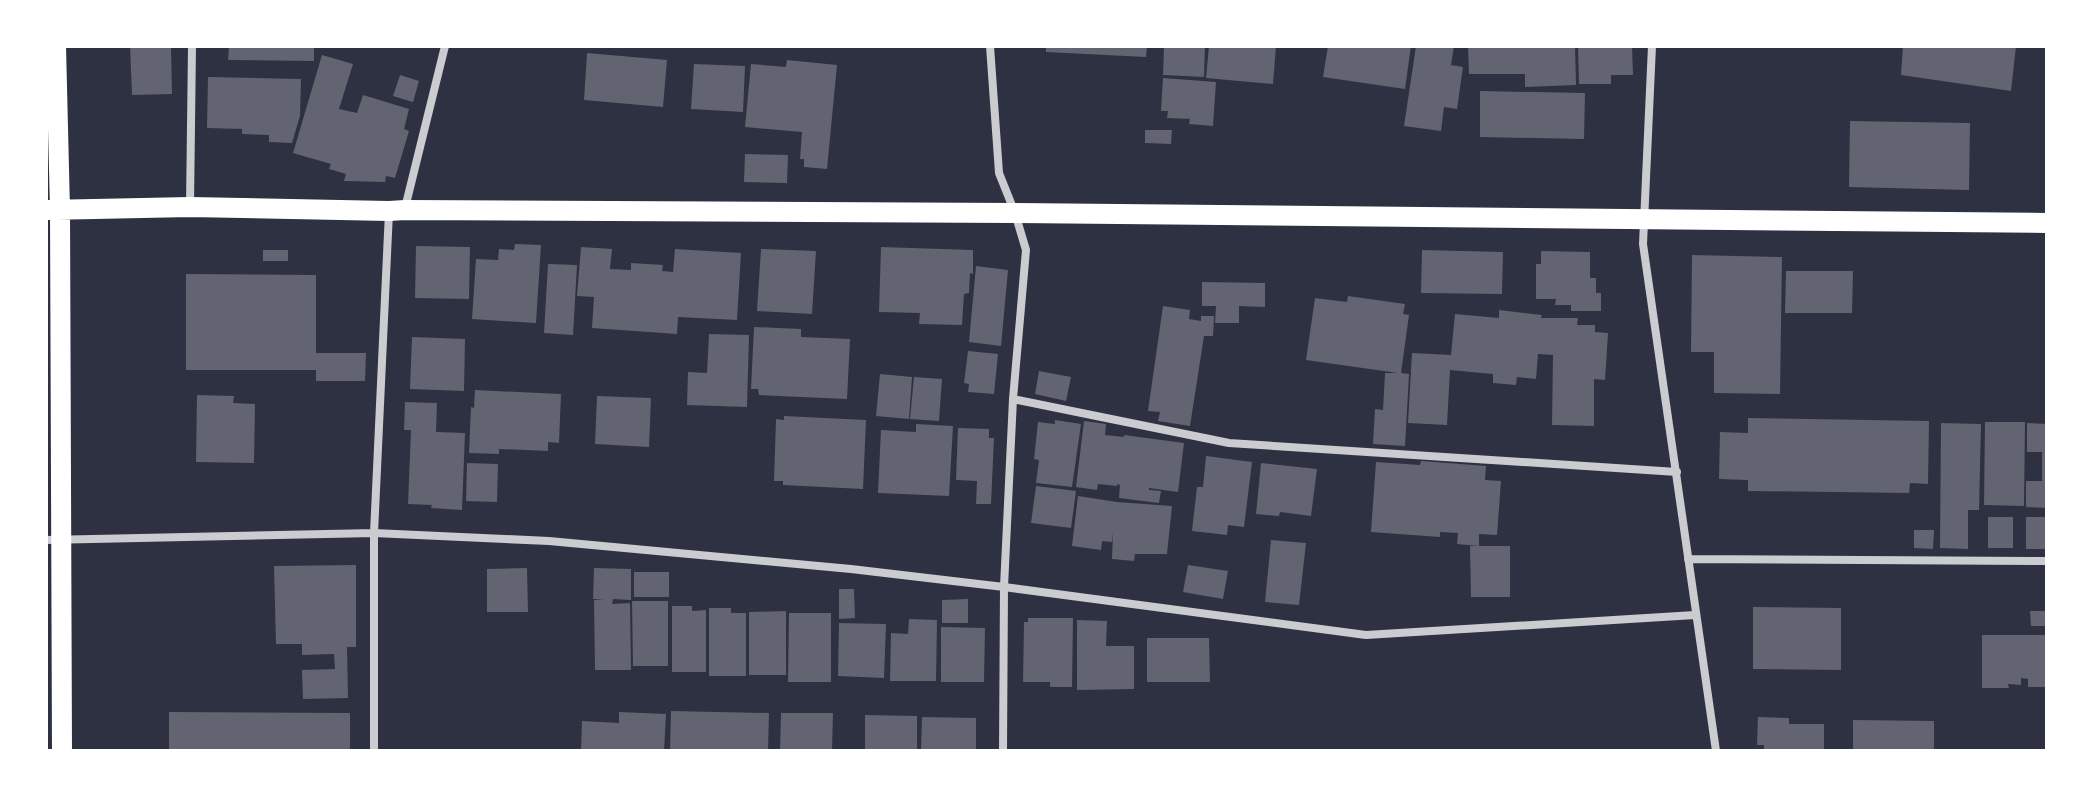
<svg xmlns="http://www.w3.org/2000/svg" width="2093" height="797" viewBox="0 0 2093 797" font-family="Quicksand,sans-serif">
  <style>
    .building { fill: #626471 }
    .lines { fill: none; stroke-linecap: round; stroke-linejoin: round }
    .minor { stroke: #caccd0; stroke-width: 8 }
    .primary { stroke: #fff; stroke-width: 20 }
  </style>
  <rect width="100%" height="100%" fill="#2d3142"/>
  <path class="building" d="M130,46h41l1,48 -40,1z
    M229,46h85v15l-86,-1z
    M1046,46h101l-1,11 -100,-5z
    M1164,46h41l-1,31 -41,-2z
    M1209,46h67l-3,38 -67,-6z
    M1328,46h83l-6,43 -82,-12z
    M1416,46h38l-3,19 12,2 -6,42 -13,-2 -3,24 -37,-5z
    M1468,46h107l1,39 -51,2v-13h-56z
    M1578,46h54l1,29h-22v9h-32z
    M1903,46h113l-5,45 -110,-16z
    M587,53l80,7 -4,47 -79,-7z
    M322,55l31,9 -14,45 18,4 6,-18 46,14 -5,20 5,2 -14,47 -9,-2 -1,6 -41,-1 2,-7 -17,-5 2,-5 -38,-11z
    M787,60l50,5 -10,104 -23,-2v-8h-4l2,-27 -57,-5 6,-63 35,3z
    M694,64l51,2 -2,46 -52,-3z
    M400,75l19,6 -6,21 -20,-6z
    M208,77l93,2 -1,37 -8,27 -23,-1v-7l-27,-1v-5l-35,-1z
    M1163,78l53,4 -3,44 -24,-2 1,-5 -23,-1 1,-7h-7z
    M1480,91l105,2 -1,46 -104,-2z
    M1850,121l120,2 -1,67 -120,-3z
    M1145,130h27l-1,14 -26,-1z
    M745,154l43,1 -1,28 -43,-1z
    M515,244l26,1 -5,78 -64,-4 4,-60 22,1 1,-11 15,1z
    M416,246l54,1 -1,52 -54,-1z
    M581,247l31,2 -2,20 21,1v-7l32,2 -1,6 11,1 2,-23 66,4 -4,67 -59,-3 -1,17 -85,-6 2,-31 -17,-1z
    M881,247l92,3v24l-3,-1 -1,20 -5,1 -2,31 -43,-1 1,-11 -41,-1z
    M761,249l55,2 -4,63 -55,-3z
    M263,250h25v11h-25z
    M1422,250l81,2 -1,42 -81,-1z
    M1541,251l49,1v26h6v15h5v18h-30v-6h-16l1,-6h-20v-35h5z
    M1692,255l90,2 -2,137 -66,-1v-41h-23z
    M548,264l29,1 -4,70 -29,-2z
    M976,266l32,4 -7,76 -32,-4z
    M1786,271h67l-1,42h-67z
    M186,274l130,1v78h50l-1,28h-49v-11h-130z
    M1202,282l63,1v24l-26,-1v17h-24l1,-17h-14z
    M1348,296l57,8 -2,10 6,1 -8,58 8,1 -4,72 -32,-2 2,-35 8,1 2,-37h13l-92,-13 9,-62 32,4z
    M1163,306l27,4 -1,9 12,2v-5h13l-1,20h-9l-14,90 -32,-5 2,-9 -12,-1z
    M1499,310l43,5 -1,3h37l-1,7h18v7l13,1 -3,47 -11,-1v47l-42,-1 1,-70 -15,-1 -2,25 -19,-2 -1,8 -23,-2v-9l-43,-4 -3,55 -39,-2 4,-70 39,2 4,-41 44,4z
    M754,327l47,2v8l49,2 -3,60 -88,-4 -1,-6h-7z
    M709,334l40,1 -2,72 -60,-2 1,-33 19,1z
    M412,337l53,2 -1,52 -54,-2z
    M968,351l30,3 -4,40 -26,-2 1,-8 -5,-1z
    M1039,371l32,6 -5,24 -31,-7z
    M880,374l32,3 -3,42 -33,-3z
    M914,377l28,2 -3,42 -29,-2z
    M475,390l86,4 -2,49 -11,-1v9l-49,-2v5l-30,-1 2,-46 3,1z
    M197,395l37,1 -1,7 22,1 -1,59 -58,-1z
    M597,396l54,2 -2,49 -54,-3z
    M405,402l32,1 -1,29 29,1 -3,77 -31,-2 1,-3 -24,-1 3,-74h-7z
    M784,416l82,4 -3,69 -80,-4v-4h-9l2,-62 8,1z
    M1748,418l181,3 -1,63 -18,-1 -1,10 -161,-2v-11l-29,-1 1,-47 28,1z
    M1055,420l26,4 -9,63 -36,-4 3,-23 -5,-1 4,-37 17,2z
    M1084,421l22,3 -1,11 19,2v-2l60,8 -6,49 -29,-4v2l12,1 -2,12 -40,-5 1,-13 -3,-1v2l-19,-2 -1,6 -21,-3z
    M1985,422h40l-1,84 -40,-1z
    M1941,423l40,1 -2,86h-11v39l-28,-1z
    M2027,423l20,1v84l-21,-1v-26h16v-29h-15z
    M916,424l37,2 -4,70 -71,-3 3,-63 35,2z
    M958,428l31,1v9h5l-3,66h-15l1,-23 -21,-1z
    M1206,456l46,6 -8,65 -16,-2 -1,10 -35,-4 5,-44h6z
    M1421,461l65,5 -1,14 16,1 -4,54 -18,-1v12l-22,-2 1,-11 -18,-1v5l-69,-5 5,-70 44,3z
    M467,463l31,1 -1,38 -31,-1z
    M1261,463l56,6 -6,47 -31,-4 -1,4 -23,-2z
    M1036,486l40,5 -5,37 -40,-5z
    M1078,496l39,6 55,4 -5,48h-32l-1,7 -22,-2 1,-27 -1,10 -10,-1 -1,9 -29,-4z
    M1988,517h25v31h-25z
    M2026,517h21v32h-21z
    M1914,530h20l-1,19 -19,-1z
    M1271,540l35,3 -7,62 -34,-3z
    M1470,546h40v51h-39z
    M356,565v82h-9l1,51 -45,1 -1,-29 33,-1 -1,-15 -32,1v-11h-26l-2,-78z
    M1188,565l40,6 -5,28 -40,-7z
    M527,568l1,44h-41v-43z
    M594,568l37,1v31l-18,-1 -1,5 18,-1 1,67h-36l-1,-70 10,-1h-11z
    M634,572h35v25h-35z
    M839,589h15l1,29 -16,1z
    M968,599v24h-26v-23z
    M632,601h36v65h-35z
    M672,606h20v5l14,-1v62h-34z
    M1753,607l88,1v62l-88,-1z
    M709,608h22v5h15v63h-37z
    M786,611v64h-37v-63z
    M2030,611h17v15h-16z
    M789,613h42v69h-43z
    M1028,618h45l-1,69h-22v-5h-27l1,-60h4z
    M909,619l28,1 -1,61h-46l1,-48 17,1z
    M1077,620l30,1 -1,25h28v43l-57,1z
    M839,623l47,1 -2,54 -46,-2z
    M941,627l44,1 -1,54h-43z
    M1982,635h65v52h-19v-8l-7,-1v7l-13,-1 1,4h-27z
    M1147,638h62l1,44h-63z
    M671,711l98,2 -1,38h-98z
    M169,712l181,1v38h-181z
    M619,712l47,2 -2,37h-83l1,-30 37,2z
    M781,713h52l-1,38h-52z
    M865,715l52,1v35h-52z
    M922,717l54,1v33h-55z
    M1758,717l31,1v6h35v26l-60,1v-6h-7z
    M1853,720l81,1v30h-81z"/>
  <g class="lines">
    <path class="minor" d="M990,46l9,127 16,40 11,37 -13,149 -9,188 -1,164
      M1652,46l-9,198 73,507
      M190,205l2,-159
      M405,208l40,-162
      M1013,399l216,44 448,29
      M46,540l328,-7 175,8 302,28 153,18 362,48 329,-20
      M1688,559l359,2
      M374,751v-218l15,-321"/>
    <path class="primary" d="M56,46l4,164 2,541
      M46,210l144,-3 199,4 16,-1 610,3 1032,10"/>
  </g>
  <rect width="2093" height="797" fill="none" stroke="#ffffff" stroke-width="96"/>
</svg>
